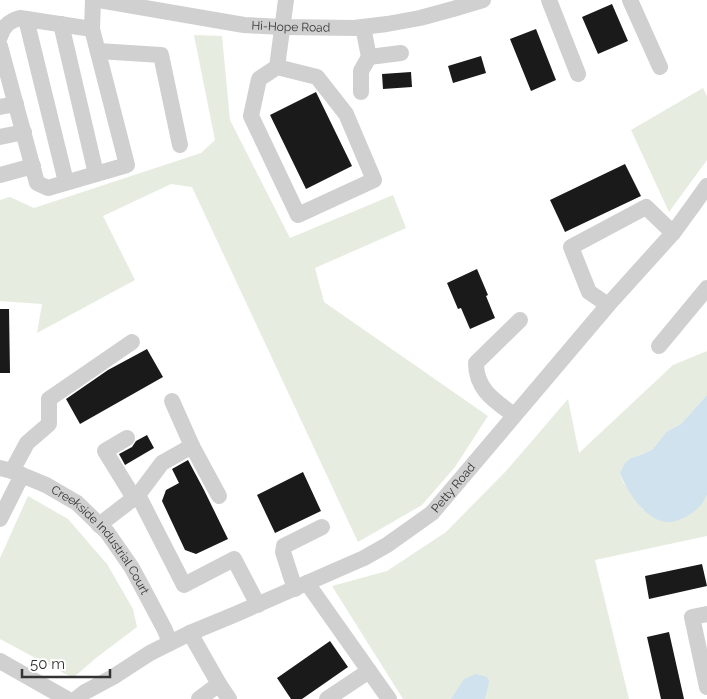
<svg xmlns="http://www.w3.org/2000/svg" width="707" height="699" viewBox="0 0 707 699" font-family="Raleway,sans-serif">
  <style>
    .green { fill: #e6ecdf }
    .water { fill: #cfe2ee }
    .building { fill: #1a1a1a }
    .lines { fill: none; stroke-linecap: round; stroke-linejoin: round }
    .minor { stroke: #d0d0d0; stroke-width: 16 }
    .labels { text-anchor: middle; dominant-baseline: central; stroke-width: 5; stroke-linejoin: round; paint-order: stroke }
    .street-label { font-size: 12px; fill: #333; stroke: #fff }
  </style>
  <rect width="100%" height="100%" fill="#fff"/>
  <path class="green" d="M194,35l28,1 8,84 60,118 103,-43 13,33 -91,40 9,34 164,114 -33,51 -33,38 -64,37 -166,-355 -21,-3 -68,32 32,64 -98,53 5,-29 -42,-3v-101l10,-3 24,11 167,-55 14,-13z
    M703,88l4,8v64l-38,52 -38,-82z
    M707,351v44l-26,29 -15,8 -13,17 -10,5 -12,4 -11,15 3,9 20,28 56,-3 8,-12v41l-112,24 34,139h-226l-71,-113 55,-15 59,-39 60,-61 62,-72 11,54 94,-88z
    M28,496l40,23 39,45 26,45 4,18 -41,31 -23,20 -73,-39v-81z"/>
  <path class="water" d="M707,395v100c-3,5 -5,10 -9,13 -7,7 -21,15 -31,14 -22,-2 -40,-30 -47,-49l5,-10 6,-5 12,-4 10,-5 13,-17 15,-8z
    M476,674l11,3 2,5 -4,17h-34l13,-20z"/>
  <path class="building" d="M612,4l16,37 -30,13 -16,-37z
    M536,29l20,51 -25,11 -21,-52z
    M481,56l5,17 -33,10 -5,-17z
    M411,72l1,15 -29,2 -1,-15z
    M316,92l36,74 -46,23 -36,-74z
    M625,164l16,32 -76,36 -15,-32z
    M477,269l11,26 -2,1 9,22 -25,11 -9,-21 -3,1 -11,-26z
    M0,309h9l1,64h-10z
    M147,349l16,28 -83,47 -14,-25 42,-29z
    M147,435l7,13 -29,17 -6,-11 13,-7 4,-6z
    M188,460l16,30 24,49 -32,15 -11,-4 -23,-49 4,-11 13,-7 -7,-14z
    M303,472l18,39 -46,22 -18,-38z
    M702,564l5,22 -58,13 -4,-23z
    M669,632l15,67h-23l-14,-62z
    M330,641l18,26 -46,32h-11l-14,-21z"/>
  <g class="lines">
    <g class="minor">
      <path id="s1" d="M99,0l145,25 38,2 72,1 33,-4 33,-6 33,-9 30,-9"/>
      <path d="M549,0l29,74"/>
      <path d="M630,0l30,67"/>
      <path d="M26,19l40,163"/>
      <path d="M61,24l35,150"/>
      <path d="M363,27l6,30 32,-4"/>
      <path d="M0,37c3,-11 9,-16 20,-19l72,11"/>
      <path d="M0,46l37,137 11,5 79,-23 -35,-136 1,-29"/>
      <path d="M98,51l63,4 19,90"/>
      <path d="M277,67l40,10 29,37 28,66 -76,35 -47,-99 8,-37 18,-12 9,-67"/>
      <path d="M361,92v-21l8,-14"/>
      <path d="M0,107l16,-3"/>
      <path d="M0,137l24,-5"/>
      <path d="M0,175l33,-9"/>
      <path d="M608,305l-19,-13 -18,-45 75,-40 27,26"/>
      <path d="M659,346l48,-58"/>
      <path d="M172,401l20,45"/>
      <path d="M514,415c-19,-14 -38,-25 -38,-52l44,-43"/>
      <path d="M127,438l-22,13 29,47"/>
      <path id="s2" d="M0,468l12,3 34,14 31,18 30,29 25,36 33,62 5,13"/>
      <path d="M12,471l15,-28 22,-19v-25l83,-57"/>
      <path d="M138,495l24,-32 30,-17 27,50"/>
      <path d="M0,519l22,-44"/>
      <path d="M99,525l39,-30 46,90 50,-26 24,46"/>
      <path d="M307,583l82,116"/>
      <path d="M295,589l-12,-37 1,-6 38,-19"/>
      <path d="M707,614l-15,3 15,70"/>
      <path d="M190,633l29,51 -20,15"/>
      <path d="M0,661l67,38"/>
      <path d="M219,684l10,15"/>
      <path id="s3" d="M76,699l9,-7 28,-15 37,-24 40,-20 46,-19 128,-56 23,-13 45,-32 176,-208 65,-72 19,-26 15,-21"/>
      <path d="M327,699l42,-28"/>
    </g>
  </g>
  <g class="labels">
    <g class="street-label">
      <text stroke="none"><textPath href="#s1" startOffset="194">Hi-Hope Road</textPath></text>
      <text stroke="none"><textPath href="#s3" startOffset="436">Petty Road</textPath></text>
      <text stroke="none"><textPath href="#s2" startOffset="128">Creekside Industrial Court</textPath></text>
    </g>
  </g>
  <path d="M22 669v8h88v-8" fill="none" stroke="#333333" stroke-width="2.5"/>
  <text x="30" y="669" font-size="15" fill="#333333" stroke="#ffffff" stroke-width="4" paint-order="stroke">50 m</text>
</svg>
